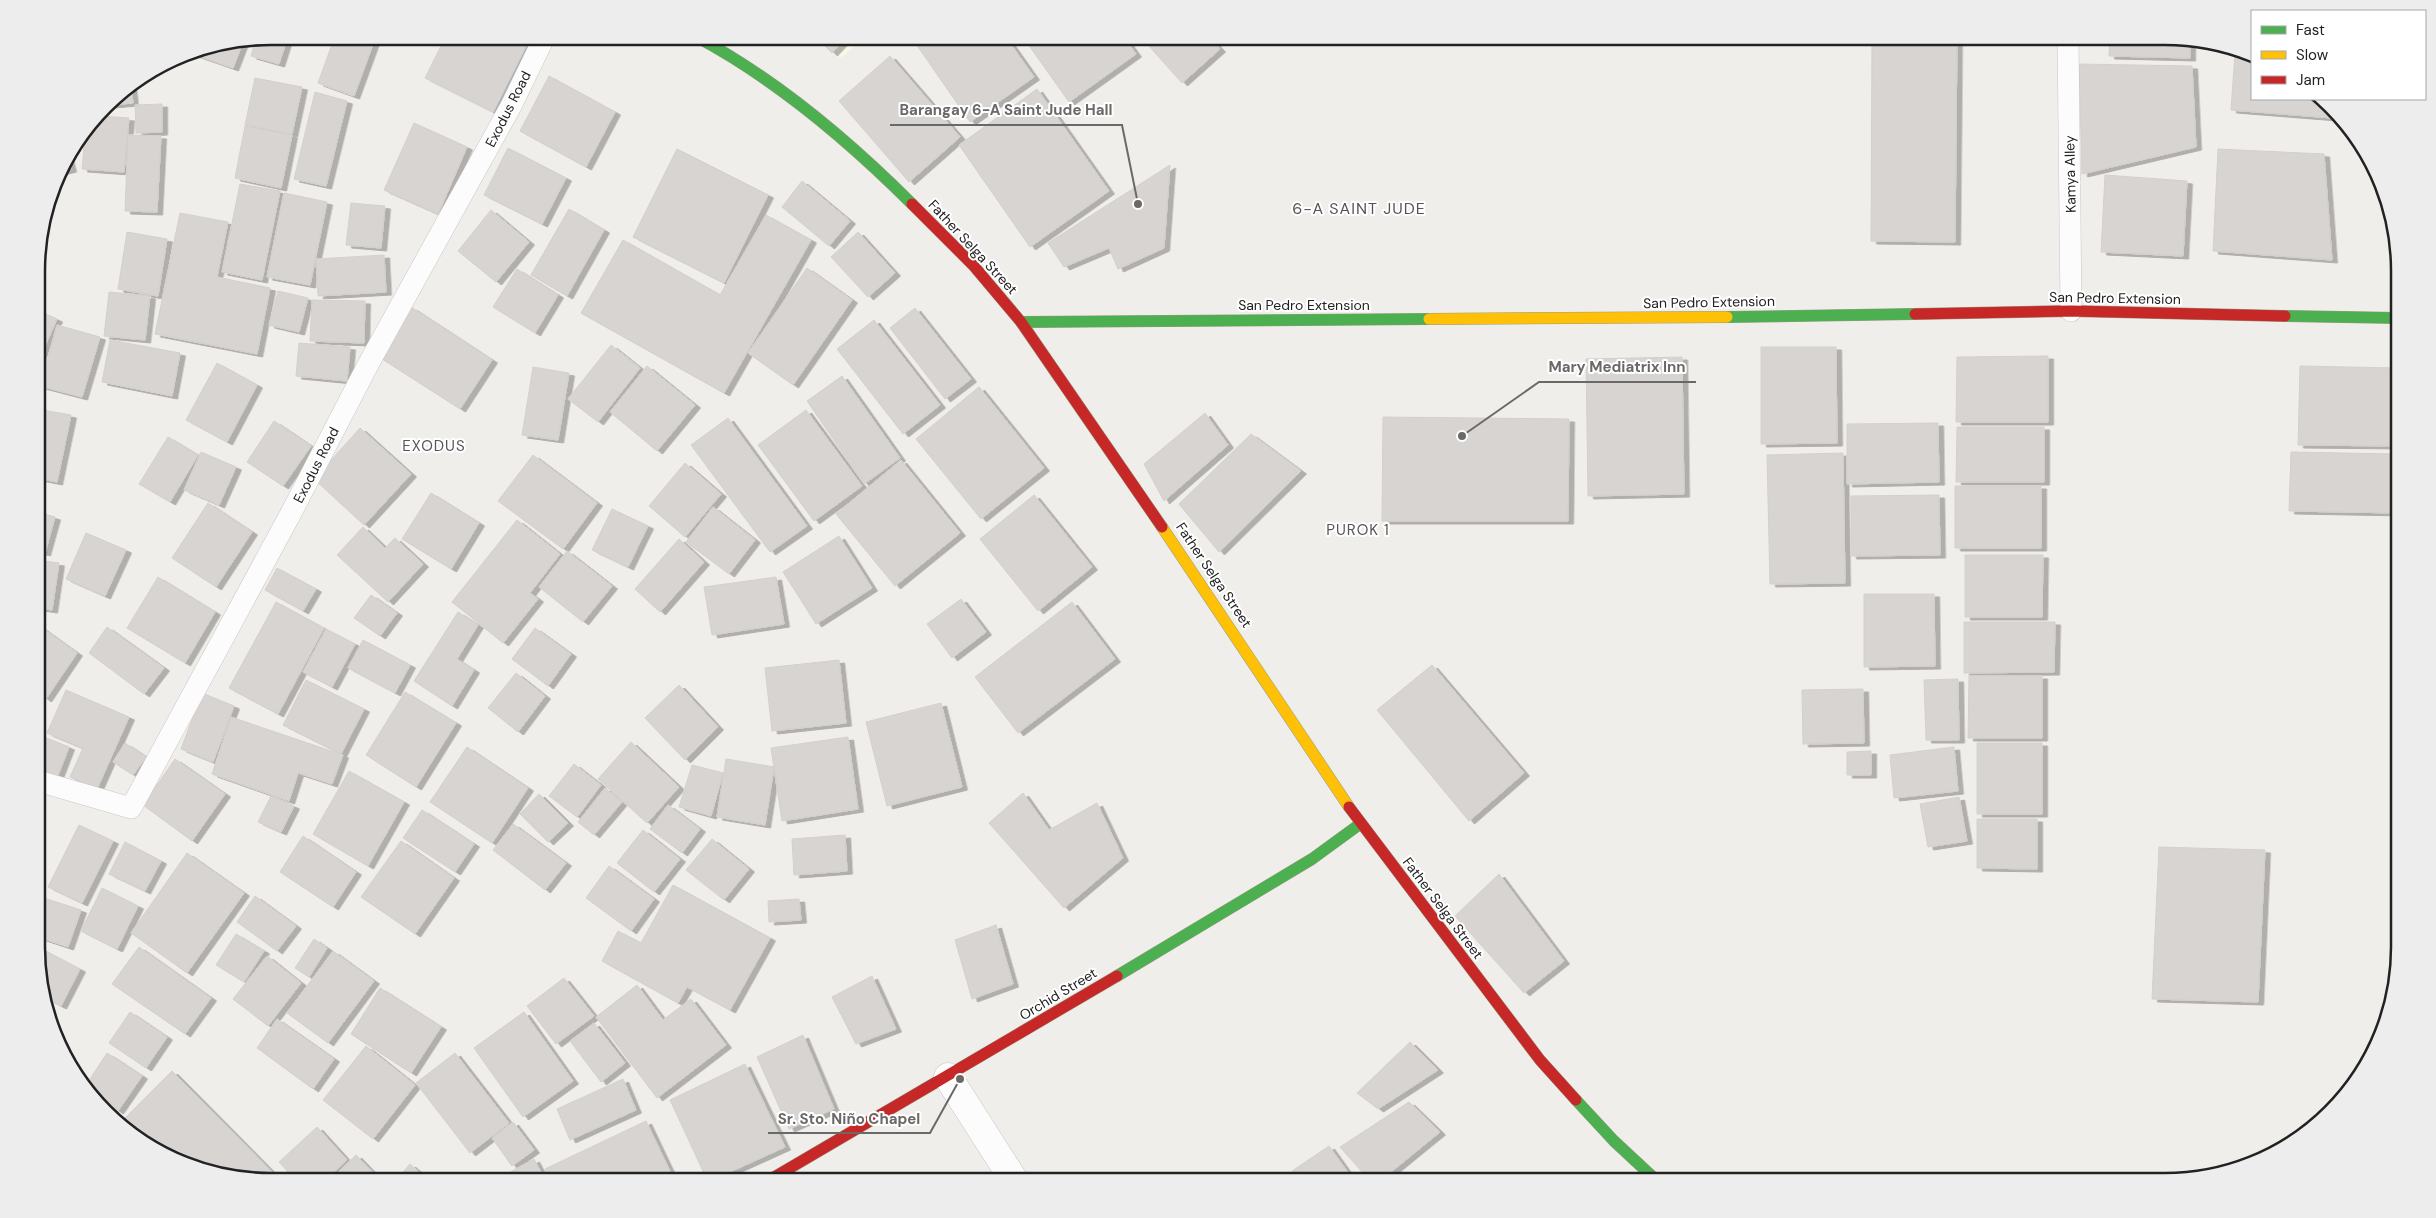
<svg xmlns="http://www.w3.org/2000/svg" width="2436" height="1218" viewBox="0 0 2436 1218" font-family="'DM Sans',sans-serif">
  <style>
    .education { fill: #f8f7e8 }
    .building { fill: #d7d4d2; stroke: #d3d0cc; filter: url(#shadow) }
    .lines { fill: none; stroke-linecap: round; stroke-linejoin: round }
    .lane-casing { stroke: #c9c8c7; stroke-width: 22 }
    .street-casing { stroke: #c9c8c7; stroke-width: 29 }
    .fast-casing { stroke: #999a82; stroke-width: 12 }
    .slow-casing { stroke: #999a82; stroke-width: 12 }
    .jam-casing { stroke: #999a82; stroke-width: 12 }
    .lane { stroke: #fdfcfc; stroke-width: 21 }
    .street { stroke: #fdfcfc; stroke-width: 28 }
    .fast { stroke: #4caf50; stroke-width: 11 }
    .slow { stroke: #ffc107; stroke-width: 11 }
    .jam { stroke: #c62828; stroke-width: 11 }
    .labels { text-anchor: middle; dominant-baseline: central; stroke-width: 4; stroke-linejoin: round; paint-order: stroke }
    .street-label { font-size: 14px; fill: #222; stroke: #fff }
    .neighbourhood-label { font-size: 15px; letter-spacing: 1px; fill: #555; stroke: #fff }
    .quarter-label { font-size: 16px; letter-spacing: 1px; fill: #555; stroke: #fff }
    .rim { fill: none; stroke: #222; stroke-width: 2.5 }
    .leader { fill: none; stroke: #6a6968; stroke-width: 2 }
    .callout-dot { fill: #6a6968; stroke: #fff; stroke-width: 2 }
    .callout-label { font-size: 15px; text-anchor: middle; font-weight: bold; fill: #6a6968; stroke: #fff; stroke-width: 4; stroke-linejoin: round; paint-order: stroke }
  </style>
  <defs>
    <filter id="shadow"><feDropShadow dx="5.5" dy="3" stdDeviation="0" flood-color="#0004"/></filter>
  </defs>
  <rect width="100%" height="100%" fill="#f0eeeb"/>
  <path class="education" d="M815,36h54l-29,22z"/>
  <path class="building" d="M271,36h17l-9,28 -28,-8 5,-17z
    M335,36h41l-22,60 -36,-13z
    M446,36h85l-38,76 -68,-34z
    M815,36h33l-16,17z
    M928,36h77l29,41 -64,45 -54,-78z
    M1039,36h84l13,18 -67,48 -41,-58z
    M1140,36h68l12,13 -38,34z
    M1872,36h85l-2,206 -84,-1z
    M2110,36h55l25,6v16l-81,-2z
    M243,42l-10,26 -40,-14 1,-3z
    M2235,53l17,3v43h64l17,14 -1,5 -101,-8z
    M890,56l70,81 -51,45 -70,-81z
    M2079,64l113,2 4,81 -114,27z
    M549,76l66,36 -29,55 -66,-36z
    M255,78l47,9 -10,47 -47,-9z
    M131,85l2,18 -25,2 8,-10z
    M1037,89l72,102 -79,56 -71,-102z
    M315,92l32,9 -21,85 -32,-7z
    M162,104v28l-26,1 -1,-28z
    M100,116l29,2 -5,54 -42,-3 3,-34z
    M414,123l53,24 -29,67 -54,-24z
    M245,126l47,9 -11,53 -46,-10z
    M128,135l33,1 -4,76 -32,-1z
    M508,148l58,30 -24,46 -58,-29z
    M677,149l91,46 -44,88 -91,-46z
    M2218,149l106,5 8,106 -119,-9z
    M68,157l3,12 -12,3 2,-5z
    M1170,165l-6,83 -46,21 -9,-21 -45,19 -16,-24z
    M2105,175l82,6 -4,75 -82,-4z
    M802,181l48,40 -21,25 -47,-39z
    M240,184l40,7 -18,89 -40,-8z
    M284,193l43,9 -17,83 -43,-8z
    M351,203l34,3 -4,42 -35,-3z
    M569,209l35,21 -37,66 -36,-21z
    M491,210l38,32 -33,40 -38,-31z
    M180,213l48,9 -11,55 53,11 -13,66 -102,-20z
    M766,215l45,25 -87,153 -143,-80 42,-73 97,55z
    M127,232l40,7 -9,57 -40,-7z
    M858,232l37,41 -27,24 -37,-40z
    M384,255l2,37 -68,4 -2,-37z
    M807,268l45,32 -59,85 -45,-32z
    M517,269l41,26 -23,38 -42,-26z
    M278,291l30,7 -9,34 -30,-7z
    M109,292l41,4 -5,44 -41,-4z
    M312,300l53,1 -1,42 -54,-2z
    M411,307l81,53 -32,49 -81,-52z
    M915,308l56,71 -26,20 -55,-71z
    M37,310l20,9 -20,45z
    M874,320l66,85 -37,29 -66,-85z
    M57,325l43,12 -18,60 -42,-11z
    M110,340l70,13 -8,43 -70,-14z
    M299,343l51,4 -3,34 -51,-5z
    M611,345l29,23 -42,54 -30,-23z
    M1761,347h75l1,96 -76,1z
    M2048,356v66h-92l1,-65z
    M1682,357l2,137 -96,2 -2,-137z
    M217,363l40,22 -30,57 -41,-22z
    M647,366l48,39 -38,46 -47,-39z
    M2300,366l98,2v78l-100,-1z
    M533,367l36,6 -11,67 -36,-5z
    M842,376l58,82 -36,26 -57,-83z
    M979,387l65,81 -63,51 -65,-80z
    M37,409l34,6 -14,67 -20,-4z
    M806,410l56,76 -48,35 -56,-76z
    M1205,413l23,32 -64,56 -20,-37z
    M1383,417l186,2 -1,102h-186z
    M728,418l79,108 -37,26 -79,-107z
    M274,421l37,25 -28,40 -36,-24z
    M1938,423l1,59 -92,2v-60z
    M1957,427h87v55h-88z
    M360,428l51,46 -47,51 -50,-46z
    M1251,434l50,37 -82,81 -40,-48z
    M168,437l30,18 -28,47 -31,-18z
    M201,452l35,15 -17,38 -35,-15z
    M2291,452l107,2 1,59 -110,-2z
    M1843,453l2,130 -75,1 -3,-129z
    M533,455l64,48 -34,46 -65,-48z
    M901,460l59,73 -65,53 -59,-72z
    M685,463l36,31 -36,43 -36,-31z
    M1955,486h86v62h-86z
    M431,493l48,30 -28,46 -49,-30z
    M1034,495l58,72 -54,44 -58,-72z
    M1939,495l1,60 -89,1v-60z
    M208,503l44,29 -36,55 -44,-29z
    M713,507l42,33 -26,34 -43,-32z
    M612,509l36,17 -20,41 -36,-17z
    M37,512l18,5 -10,36 -8,-2z
    M517,520l43,34 -30,39 8,6 -35,44 -51,-41z
    M363,527l22,21 10,-10 28,26 -35,38 -51,-47z
    M86,533l40,17 -21,46 -39,-17z
    M839,536l33,52 -56,36 -33,-52z
    M679,539l25,23 -44,50 -25,-23z
    M567,551l45,35 -29,36 -44,-35z
    M1965,555h78l-1,62h-77z
    M37,560l22,3 -7,47 -14,-2z
    M277,568l39,21 -13,22 -38,-21z
    M158,577l57,35 -30,51 -58,-35z
    M776,577l8,47 -72,11 -8,-48z
    M1864,594h70l1,72 -71,1z
    M371,595l26,18 -17,23 -26,-18z
    M961,599l25,33 -34,26 -25,-34z
    M276,602l48,26 -46,86 -49,-26z
    M1072,602l43,57 -97,74 -43,-56z
    M458,612l20,13 -21,34 17,11 -22,36 -38,-25z
    M1964,622h91l-1,50 -90,1z
    M38,625l39,28 -31,46 -8,-6z
    M107,627l57,41 -20,26 -55,-41z
    M535,628l36,26 -23,32 -36,-27z
    M326,629l29,15 -23,43 -29,-15z
    M363,640l47,25 -15,28 -47,-25z
    M839,660l7,63 -74,8 -7,-63z
    M1432,665l92,108 -55,48 -92,-111z
    M516,673l29,23 -27,36 -30,-24z
    M1969,676h73v62h-74z
    M1958,679l1,61h-33l-2,-60z
    M306,680l58,29 -23,45 -58,-29z
    M679,685l39,42 -33,33 -40,-42z
    M1863,689l1,54 -61,1 -1,-54z
    M66,690l63,27 -32,72 -27,-12 13,-29 -36,-15z
    M405,692l51,31 -40,64 -50,-32z
    M202,693l32,13 -21,56 -32,-13z
    M941,703l21,84 -75,19 -21,-84z
    M231,717l112,38 -11,29 -34,-11 -9,28 -77,-27z
    M44,737l25,10 -12,31 -19,-8v-18z
    M848,737l10,72 -76,12 -11,-73z
    M631,742l48,45 -32,36 -49,-44z
    M125,743l21,14 -13,18 -20,-13z
    M1977,743h65v71h-65z
    M467,747l61,41 -36,55 -62,-41z
    M1954,747l4,44 -64,7 -4,-43z
    M1871,751v24h-24v-23z
    M175,759l50,35 -33,47 -49,-36z
    M726,759l48,8 -9,58 -48,-8z
    M574,764l27,21 -24,32 -28,-21z
    M692,765l31,8 -12,43 -32,-9z
    M349,771l55,31 -36,64 -55,-32z
    M605,788l17,14 -28,33 -16,-13z
    M1023,793l26,37 48,-27 26,55 -59,50 -75,-85z
    M539,794l29,29 -20,19 -28,-28z
    M271,796l23,10 -13,26 -23,-10z
    M1959,797l8,44 -39,6 -8,-43z
    M668,805l32,24 -18,24 -32,-24z
    M422,810l52,34 -19,28 -52,-34z
    M1977,819h60v50l-60,-1z
    M513,824l53,39 -21,27 -52,-40z
    M79,825l34,16 -31,62 -34,-16z
    M643,830l37,29 -26,33 -37,-29z
    M845,835l2,36 -53,4 -2,-36z
    M303,836l53,36 -23,35 -53,-35z
    M712,839l37,30 -25,31 -38,-30z
    M401,841l53,37 -39,56 -54,-37z
    M125,842l36,19 -16,30 -36,-17z
    M2159,847l106,3 -7,152 -106,-3z
    M187,853l57,40 -57,80 -56,-40z
    M609,866l45,33 -23,32 -45,-33z
    M1499,874l65,87 -40,32 -69,-77z
    M673,885l97,53 -40,72 -43,-23 -9,16 -76,-42 16,-30 23,12z
    M102,888l36,18 -21,43 -36,-18z
    M38,896l43,14 -13,37 -30,-10z
    M255,896l41,30 -19,25 -40,-29z
    M799,899l2,21 -32,2 -1,-21z
    M996,925l17,59 -41,15 -17,-59z
    M236,934l28,17 -20,31 -28,-17z
    M314,939l13,9 -18,29 -14,-9z
    M38,947l42,22 -19,37 -18,-9 -5,-19z
    M139,947l72,51 -26,36 -73,-50z
    M333,951l41,30 -46,62 -41,-30z
    M267,956l34,27 -33,43 -35,-27z
    M872,976l24,53 -40,15 -24,-47z
    M564,978l30,38 -38,28 -29,-38z
    M637,985l26,35 28,-21 35,46 -69,53 -61,-81z
    M380,988l61,39 -30,46 -60,-39z
    M130,1012l37,25 -21,31 -37,-25z
    M524,1012l49,69 -50,36 -49,-69z
    M277,1019l57,40 -21,30 -56,-41z
    M594,1023l31,40 -24,19 -31,-41z
    M803,1035l31,74 -45,20 -32,-72z
    M1410,1042l28,28 -60,39 -21,-16z
    M366,1046l49,39 -42,54 -50,-39z
    M107,1053l35,23 -24,35 -34,-23z
    M455,1053l54,70 -39,30 -54,-70z
    M745,1064l40,83 -77,35 -38,-82z
    M172,1071l101,102 -7,8 -99,-23 -43,-39z
    M623,1079l13,31 -66,30 -13,-31z
    M1409,1102l31,30 -60,49h-10l-30,-34z
    M646,1121l29,61h-124l-6,-13z
    M513,1122l21,28 -22,16 -20,-28z
    M317,1127l30,33 -24,22h-26l-18,-20z
    M1329,1146l25,35h-54l-8,-10z
    M356,1155l26,27h-54z
    M534,1159l12,23h-54z
    M410,1164l20,18h-35z"/>
  <g class="lines">
    <g class="lane-casing">
      <path id="lane" d="M2068,36l3,275
        M38,781l93,27 159,-293 80,-154 141,-255 34,-70"/>
    </g>
    <g class="street-casing">
      <path id="street" d="M948,1077l67,105"/>
    </g>
    <g class="fast-casing">
      <path id="fast" d="M695,36c81,43 153,104 217,168
        M2285,316l113,2
        M1727,317l188,-3
        M1021,322l408,-3
        M1117,976l195,-117 48,-35
        M1576,1100l38,41 43,40"/>
    </g>
    <g class="slow-casing">
      <path id="slow" d="M1429,319l298,-2
        M1162,527l187,280"/>
    </g>
    <g class="jam-casing">
      <path id="jam" d="M912,204l61,61 48,57 141,205
        M1915,314l156,-3 214,5
        M1349,807l191,253 36,40
        M766,1182l351,-206"/>
    </g>
    <use href="#lane" class="lane"/>
    <use href="#street" class="street"/>
    <use href="#fast" class="fast"/>
    <use href="#slow" class="slow"/>
    <use href="#jam" class="jam"/>
  </g>
  <g class="labels">
    <g class="street-label">
      <text transform="translate(508 109) rotate(-63)">Exodus Road</text>
      <text transform="translate(2070 174) rotate(-91)">Kamya Alley</text>
      <text transform="translate(973 247) rotate(47)">Father Selga Street</text>
      <text transform="translate(2115 298) rotate(1)">San Pedro Extension</text>
      <text transform="translate(1709 302) rotate(-1)">San Pedro Extension</text>
      <text x="1304" y="305">San Pedro Extension</text>
      <text transform="translate(316 465) rotate(-63)">Exodus Road</text>
      <text transform="translate(1214 575) rotate(56)">Father Selga Street</text>
      <text transform="translate(1443 908) rotate(53)">Father Selga Street</text>
      <text transform="translate(1058 994) rotate(-31)">Orchid Street</text>
    </g>
    <g class="neighbourhood-label">
      <text x="434" y="446">EXODUS</text>
      <text x="1358" y="530">PUROK 1</text>
    </g>
    <g class="quarter-label">
      <text x="1359" y="208">6-A SAINT JUDE</text>
    </g>
  </g>
  <path d="M0 0H2436V1218H0ZM271 45H2165A226 226 0 0 1 2391 271V947A226 226 0 0 1 2165 1173H271A226 226 0 0 1 45 947V271A226 226 0 0 1 271 45Z" fill="#ededed" fill-rule="evenodd"/>
  <path class="rim" d="M271 45H2165A226 226 0 0 1 2391 271V947A226 226 0 0 1 2165 1173H271A226 226 0 0 1 45 947V271A226 226 0 0 1 271 45Z"/>
  <path class="leader" d="M1138 204L1122 125H890M1462 436L1539 382H1696M960 1079L930 1133H768"/>
  <g class="callout-dot">
    <circle cx="1138" cy="204" r="5"/>
    <circle cx="1462" cy="436" r="5"/>
    <circle cx="960" cy="1079" r="5"/>
  </g>
  <g class="callout-label">
    <text x="1006" y="115">Barangay 6-A Saint Jude Hall</text>
    <text x="1617" y="372">Mary Mediatrix Inn</text>
    <text x="849" y="1124">Sr. Sto. Niño Chapel</text>
  </g>
  <rect x="2251" y="10" width="175" height="90" fill="#ffffff" stroke="#a7a7a7"/>
  <rect x="2261" y="26" width="25" height="8" fill="#4caf50" stroke="#a7a7a7"/>
  <text x="2296" y="35" font-size="15" fill="#222222">Fast</text>
  <rect x="2261" y="51" width="25" height="8" fill="#ffc107" stroke="#a7a7a7"/>
  <text x="2296" y="60" font-size="15" fill="#222222">Slow</text>
  <rect x="2261" y="76" width="25" height="8" fill="#c62828" stroke="#a7a7a7"/>
  <text x="2296" y="85" font-size="15" fill="#222222">Jam</text>
</svg>
